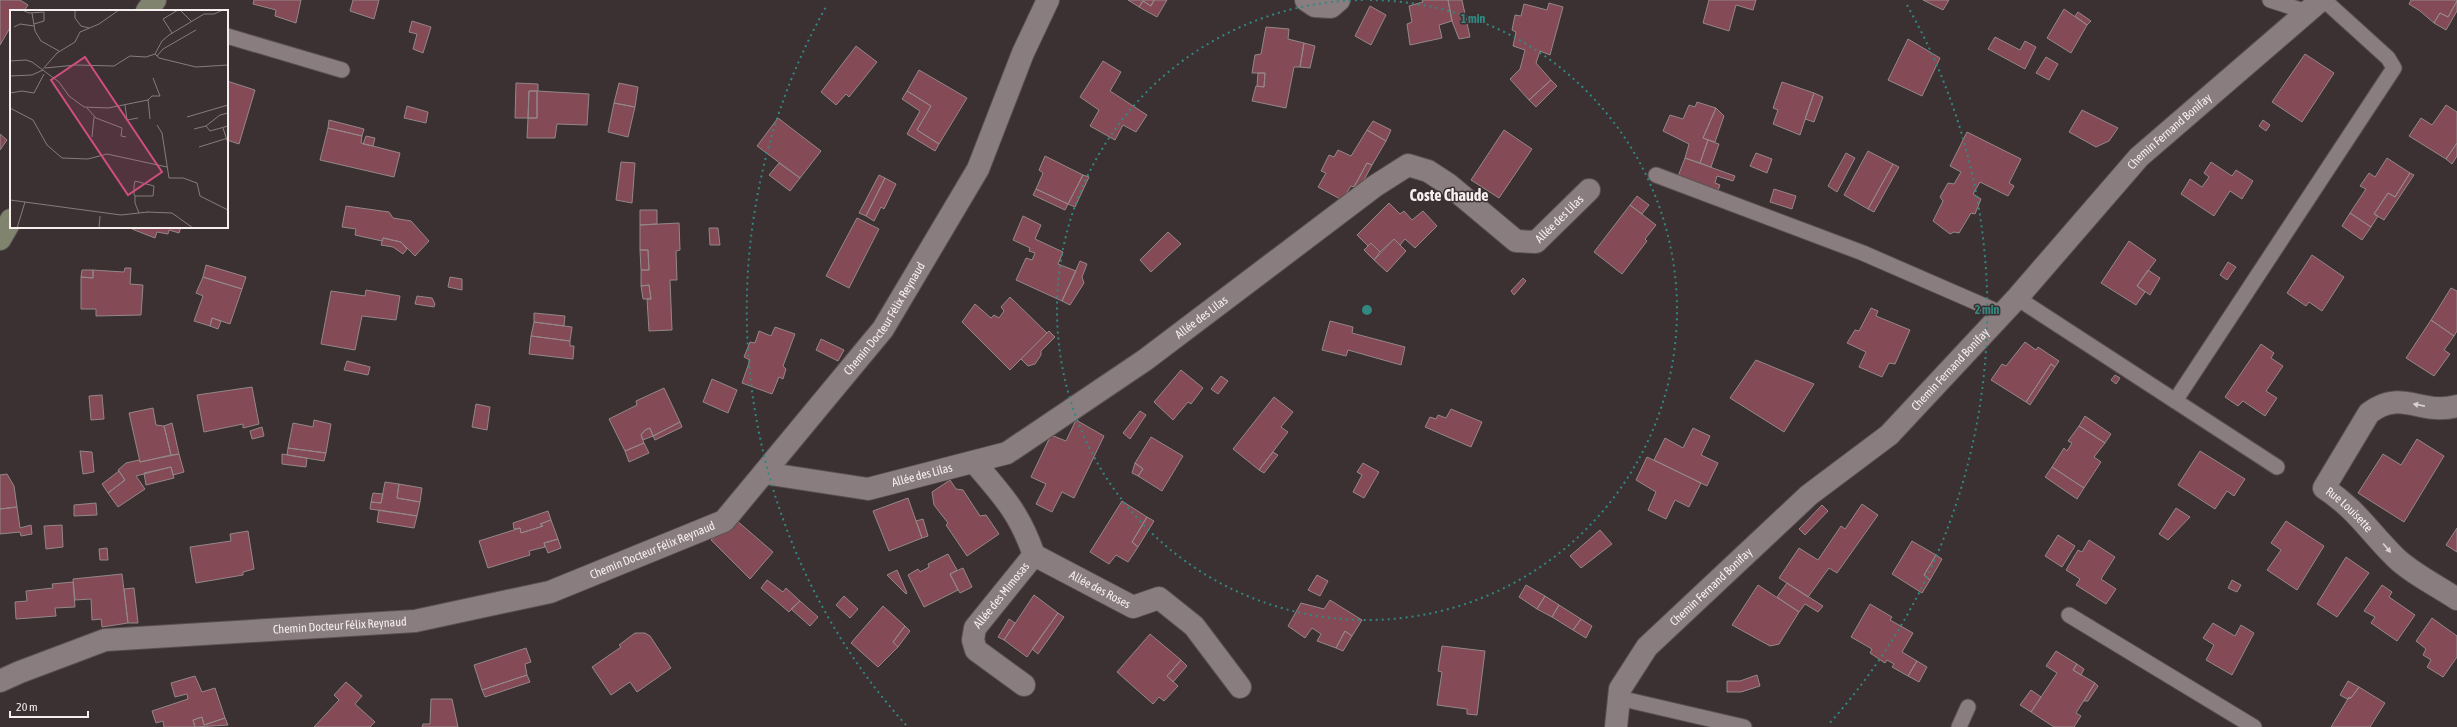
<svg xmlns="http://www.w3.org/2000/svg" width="2457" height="727" viewBox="0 0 2457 727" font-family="'Asap Condensed',sans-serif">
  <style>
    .building { fill: #844b56; stroke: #948789 }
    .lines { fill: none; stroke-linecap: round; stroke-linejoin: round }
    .lane-casing { stroke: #595051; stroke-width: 17 }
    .street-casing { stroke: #595051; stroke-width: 24 }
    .secondary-casing { stroke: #595051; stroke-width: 24 }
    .lane { stroke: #8a7d7f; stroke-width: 15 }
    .street { stroke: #8a7d7f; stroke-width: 22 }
    .secondary { stroke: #80846f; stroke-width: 22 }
    .oneway { fill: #dbd2d3 }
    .ring { fill: none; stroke: #328881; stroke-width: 2; stroke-dasharray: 2 4 }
    .labels { text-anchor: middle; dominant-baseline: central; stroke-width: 3; stroke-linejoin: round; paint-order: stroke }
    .street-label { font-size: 12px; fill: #f6eeef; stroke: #3b3032 }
    .district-label { font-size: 16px; font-weight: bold; fill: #f6eeef; stroke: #3b3032 }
    .inset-road { fill: none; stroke: #867c7e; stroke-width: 1 }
    .view { fill: #cf4e80; fill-opacity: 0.15; stroke: #cf4e80; stroke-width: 2 }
    .inset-edge { fill: none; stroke: #f6eeef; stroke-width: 2 }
    .centre { fill: #328881; stroke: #3b3032; stroke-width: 2 }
    .ring-label { font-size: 12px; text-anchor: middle; font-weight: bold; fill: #328881; stroke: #3b3032; stroke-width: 3; stroke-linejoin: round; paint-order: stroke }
  </style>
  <rect width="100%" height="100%" fill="#3b3032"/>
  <path class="building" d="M0,0h20l8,5 -4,6h-13v15l-11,19z
    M254,0h47l-5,23 -21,-7 1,-6 -23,-6z
    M353,0h26l-5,19 -24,-8z
    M1128,0h26l-3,6 -8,-5 -4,6z
    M1154,0h13l-10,17 -18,-10 4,-6 8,5z
    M1422,0h26l4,21 -13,4 3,13 -32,7 -3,-21 5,-2 -3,-16 14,-4z
    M1448,0h14l8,37 -11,2 -7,-18z
    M1709,0h47l-3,10 -17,-5 -7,26 -26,-8z
    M1923,0h26l-6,10z
    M2411,0h46v1l-9,16 -8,-4 -6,10 -14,-12 -11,-7z
    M2457,1v10l-11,19 -12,-7 6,-10 8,4z
    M1549,3l14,4 -13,48 -10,-4 -4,12 15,17 -22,20 -19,-21 10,-10 5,-19 -12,-4 3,-14 -4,-2 3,-15 6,1 3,-12 23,6z
    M1370,6l16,9 -15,30 -16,-9z
    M2064,9l23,16 -16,28 -24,-15z
    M2078,12l13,9 -4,4 -12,-9z
    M412,21l19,6 -8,26 -10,-4 4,-15 -8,-2z
    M1266,27l23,2 -1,10 16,4 -4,24h-6l-8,41 -34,-7 4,-15 8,1 1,-14h-13l3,-18 6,-1z
    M1995,37l25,13 5,-9 11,6 -11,22 -37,-20z
    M1908,39l32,19 -18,38 -34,-16z
    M1304,43l11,3 -5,22 -10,-1z
    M856,46l21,16 -28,35 -3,-3 -10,11 -15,-13z
    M2305,54l29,19 -32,49 -30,-20z
    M2046,57l12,7 -9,16 -13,-7z
    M1103,61l18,11 -11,19 37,24 -11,17 -13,-7 -8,15 -25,-14 9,-16 -19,-13z
    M919,70l48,28 -28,46 -22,-14 14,-24 -24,-15z
    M1258,73h7l-1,14 -7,-1z
    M1551,80l6,6 -21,21 -7,-7z
    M227,81l28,9 -16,54 -12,-4z
    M1782,82l32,11 -14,42 -27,-11 5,-14 -5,-2z
    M516,83l22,1v7h-9l-1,27h-13z
    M619,83l19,4 -3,20 -21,-4z
    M529,91h8v27h-9z
    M537,91l52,3 -2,31 -30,-1 -2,14h-28l1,-20h9z
    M907,91l24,15 -14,24 22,14 -4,7 -28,-17 13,-23 -18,-12z
    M1814,93l9,4 -9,25 -9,-3z
    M1697,102l19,6 -13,30 5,2 -8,23 -15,-5 4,-14 -26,-13 7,-16 13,4 6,-14 6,2z
    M614,103l21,4 -7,30 -20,-5z
    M2446,105l11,7v31l-11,16 -37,-23 12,-18 11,7z
    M407,106l21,6 -2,11 -22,-5z
    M1716,108l8,8 -9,26 -12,-4z
    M2082,110l36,18 -9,13 -13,6 -27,-15z
    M778,118l43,33 -21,27 -43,-32z
    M329,120l35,9 -2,7 -34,-8z
    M2263,120l7,5 -4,6 -7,-5z
    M1373,121l18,9 -5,11 -19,-11z
    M328,128l34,8 -1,7 39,10 -6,24 -74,-17z
    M1367,130l19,11 -14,24 -5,-2 -13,24 -3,-1 -9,14 -24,-13 8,-14 -5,-2 8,-16 5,2 4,-7 13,6z
    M1504,130l28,19 -33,49 -28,-18z
    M1967,132l54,27 -12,24 5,3 -6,10 -28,-14 -7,12 8,5 -6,15 -4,-1 -12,20 -5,-1 -4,2 -17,-13 10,-20 -3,-4 8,-14 6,1 7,-12 -11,-6z
    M0,134l7,6 -7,10z
    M366,136l9,2 -2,8 -10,-2z
    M1708,140l11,4 -8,23 -11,-4z
    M2457,143v13l-5,8 -6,-5z
    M1868,151l25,13 -25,45 -24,-14z
    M1756,153l16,6 -5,14 -17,-7z
    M1846,153l9,5 -18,34 -9,-6z
    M1045,156l38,19 -15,29 -32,-15 7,-16 -4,-3z
    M1685,158l50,18 -2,5 -16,-5 -2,7 5,2 -3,8 -40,-14z
    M2387,158l23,15 -15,24 -7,-4 -14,21 4,2 -7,11 -21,-14 16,-24 -6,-3 9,-13 6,4z
    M621,162l14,1 -3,40 -16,-3z
    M2211,162l21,14 4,-6 17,11 -11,18 -12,-8 -16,25 -33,-22 9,-15 12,8 7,-10 -5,-4z
    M779,163l21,15 -10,13 -21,-16z
    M1367,163l5,2 -13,24 -5,-2z
    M1893,164l6,3 -25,45 -6,-3z
    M2410,173l4,2 -30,45 -10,-6 14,-21 7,4z
    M879,175l6,3 -19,38 -7,-3z
    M1083,175l6,2 -14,30 -7,-3z
    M885,178l11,6 -12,25 -3,-2 -7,14 -8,-5z
    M1036,189l32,15 -3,6 -32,-15z
    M1774,189l22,7 -4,13 -22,-7z
    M1637,196l12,9 -7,9 -12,-9z
    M1389,203l11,11 4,-3 8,9 11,-9 14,15 -22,22 -10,-9 -5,6 -6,-6 -14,13 -9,-9 -3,3 -11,-11z
    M1630,205l26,20 -11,14 2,2 -25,33 -28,-22z
    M346,206l43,6 4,6 18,3 18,20 -14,15 -14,-14 -18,-4 -1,3 -27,-6 1,-6 -14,-2z
    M640,210h17v14l-17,1z
    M2350,213l21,14 -9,13 -20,-14z
    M1023,216l18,9 -6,14 28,13 -5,12 18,7 -14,30 -46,-21 10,-22 6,2 3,-7 -6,-2 1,-3 -17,-8z
    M857,218l22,11 -30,59 -23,-12z
    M679,223l1,27 -4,1 1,29h-7l2,50 -23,1 -2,-32h4l-2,-14 -8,1v-16h8l-1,-20h-8v-25z
    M133,227h48l-2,6 -10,-3 -1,4 -11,-2 -2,6 -23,-9z
    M709,228h9l2,17h-10z
    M1168,232l13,12 -30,28 -11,-12z
    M383,238l18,4 6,7 -4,5 -10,-7 -12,-2z
    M1394,239l12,12 -19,21 -13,-12z
    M2129,241l27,19 -19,26 8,6 -9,13 -35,-22z
    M1371,243l9,9 -6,8 -10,-10z
    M640,250h8l1,20h-8z
    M2312,255l32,22 -22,34 -13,-9 -3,4 -19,-13z
    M1080,261l7,3 -5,13 2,6 -14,22 -8,-4z
    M2228,262l8,5 -9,13 -7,-5z
    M206,265l40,12 -4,12 -39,-12z
    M125,268h6l-1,16 13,1 -2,30 -45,1v-7h-15v-32l12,1v-8l31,2z
    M82,270h11v8l-12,-1z
    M2148,270l12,8 -10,17 -13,-9z
    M203,277l39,12 -12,35 -18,-6 -2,8 -16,-5 9,-25 -7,-3z
    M450,277l12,2v11l-14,-3z
    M1523,278l3,3 -12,14 -3,-4z
    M649,285l2,14h-8l-2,-13z
    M2451,288l6,3v40l-3,5 -23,-16z
    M366,290l34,6 -4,24 -34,-4 -7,34 -34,-6 10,-53 34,5z
    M417,296l15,2 3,6 -1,3 -19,-3z
    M1010,297l37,36 -37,37 -48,-48 13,-18 16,14 3,-3 5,3 5,-7 -3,-4z
    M1871,308l7,3 -2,5 34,14 -15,34 -6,-1 -7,14 -23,-10 7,-15 -19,-9 8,-13 4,1z
    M534,313l31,3 -1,10 -30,-4z
    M212,318l9,3 -3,8 -8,-3z
    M2431,320l23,16 -10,14 6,4 -16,22 -28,-18z
    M1330,321l23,6 -1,6 53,14 -4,18 -53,-15 -2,6 -24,-6z
    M534,322l38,5 -2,14 -39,-5z
    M775,327l20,7 -12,32 3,3 -3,10 -4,-2 -7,17 -30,-11 8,-23 -6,-3 6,-15 5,1 4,-12 12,5z
    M1049,331l6,6 -14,14v4l-6,9 -7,2 -7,-7z
    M531,336l39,5v5h4l-1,13 -44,-5z
    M821,339l23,11 -6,11 -22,-11z
    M2025,342l11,8 2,-3 21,14 -4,6 -4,-3 -25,38 -35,-22 11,-16 4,2z
    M2261,344l13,9 -3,5 12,8 -17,25 11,7 -12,18 -22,-15 -5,5 -13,-9z
    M1756,360l58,24 -30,48 -54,-34z
    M347,361l23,6 -2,8 -24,-5z
    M2051,364l4,3 -25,38 -4,-3z
    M1181,370l22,18 -12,16 -3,-2 -15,18 -19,-18z
    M2115,375l5,3 -4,6 -5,-4z
    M1221,376l7,5 -10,13 -7,-5z
    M712,379l25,11 -9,23 -25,-11z
    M252,387l7,37 -16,4v-4l-39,8 -7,-37z
    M664,388l16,34 -27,14 -3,-8 -5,2 -4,5 3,8 -19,8 -16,-32 28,-14 -1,-4z
    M102,395l2,24 -13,1 -2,-24z
    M1274,397l19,15 -12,15 7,5 -29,38 -26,-21z
    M476,404l14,3 -3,23 -15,-3z
    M153,408l3,17 8,1 7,29 -31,7 -11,-49z
    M1451,409l31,13 -11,25 -46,-20 5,-10 6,2 2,-4 8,3z
    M1140,411l6,4 -16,24 -7,-6z
    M2085,416l26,18 -6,9 -26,-17z
    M314,420l17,4 -5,29 -38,-5 5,-25 20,4z
    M1076,420l28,16 -30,62 -12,-6 -10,20 -16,-8 10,-20 -15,-7 20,-42 15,6z
    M680,422l2,5 -27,13 -2,-4z
    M172,423l7,31 -8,1 -7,-29z
    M2079,426l26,17 -11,14 7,5 -17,26 -32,-21 12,-19 3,3 5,-8 -4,-2z
    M262,427l2,9 -12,3 -2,-8z
    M650,428l3,8 -10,4 -2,-5 4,-5z
    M1693,428l17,8 -9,19 17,8 -11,23 -53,-26 11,-22 18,10z
    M1151,437l32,19 -21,35 -24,-15 5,-7 -8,-6z
    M2417,439l27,17 -40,66 -46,-29 25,-39 18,11z
    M644,443l5,10 -20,9 -4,-11z
    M288,448l38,5 -2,8 -37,-6z
    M80,451l12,1 2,20 -11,2z
    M2200,451l45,28 -11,17 -7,-5 -12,18 -37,-24z
    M1273,452l5,3 -14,18 -5,-3z
    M179,454l5,18 -11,3 -2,-8 -35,9 9,13 -27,18 -10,-14 17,-13 -7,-10 8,-7 13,-3 1,2z
    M282,454l25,4 -1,9 -24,-3z
    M1647,457l54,26 -12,24 -14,-7 -9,19 -18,-9 8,-18 -20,-12z
    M1135,463l8,6 -5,7 -6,-3z
    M1363,463l16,9 -15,26 -11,-6 9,-17 -5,-3z
    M171,467l3,11 -28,7 -2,-12z
    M2052,467l32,21 -7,11 -32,-22z
    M119,471l6,9 -17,13 -6,-9z
    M7,474l7,12 3,21 -17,2v-34z
    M950,480l6,9 7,1 17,26 6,-1 13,19 -32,22 -21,-31 2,-2 -14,-18 -2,-13z
    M385,482l14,2 -2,14 23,4 -3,14 -47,-7 1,-7 10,1z
    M399,484l23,4 -2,14 -23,-4z
    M373,493l10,1 -2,9 -10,-1z
    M908,498l14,40 -33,13 -16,-40z
    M1122,501l25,16 -15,25 6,5 -10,15 -12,-7 -7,9 -19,-12z
    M96,503l1,12 -23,1v-11z
    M1862,504l16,11 -41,58 -8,-5 -21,29 -29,-19 20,-30 19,12 23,-34 4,3z
    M1822,505l6,6 -23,24 -6,-6z
    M17,507l3,21 11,-3 1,9 -11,2 -1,-4 -20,2v-25z
    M2176,508l14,9 -22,23 -9,-6z
    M379,510l38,6 -3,12 -37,-6z
    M548,511l3,9 -11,4 3,2 -22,7 -1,-5 -6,1 -1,-6z
    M1147,517l7,4 -16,26 -6,-5z
    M923,519l5,17 -6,2 -6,-17z
    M551,520l7,19 -14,4 1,4 -16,4 1,4 -42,13 -9,-27 41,-13 1,5 22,-7 -3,-2z
    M736,520l37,32 -23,27 -39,-39z
    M2286,521l38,25 -27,44 -30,-20 14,-20 -10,-7z
    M62,525l1,22 -17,2 -2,-23z
    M2457,528v24l-11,-7z
    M1600,530l12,14 -31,24 -11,-12z
    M248,531l6,38 -11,3v3l-47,8 -6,-36 41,-6 -1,-7z
    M2058,535l17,11 -13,21 -17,-11z
    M558,539l3,9 -13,5 -4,-10z
    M2089,540l26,17 -14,22 15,10 -10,15 -30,-19 4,-6 -14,-9 12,-20 4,2z
    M1912,541l24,14 -12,20 6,5 -8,13 -30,-19z
    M107,548l1,12h-8l-1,-11z
    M948,554l9,16 -7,4 8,16 -34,17 -16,-32 10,-6 2,3 9,-5 -1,-3z
    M1936,555l6,4 -12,21 -6,-5z
    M2346,557l23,16 -32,44 -20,-13z
    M963,568l9,19 -12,6 -10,-19z
    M897,570l10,23 -1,1 -19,-19z
    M122,574l6,49 -26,4 -1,-8 -9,1 -1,-21 -16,1 -2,-21z
    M1317,575l11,6 -8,15 -12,-6z
    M767,580l16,12 3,-4 14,13 -11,11 -28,-24z
    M2232,580l9,5 -4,7 -9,-4z
    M73,582l2,25 -20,1 1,8 -40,3 -1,-17 12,-1 -1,-10 27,-3 -1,-4z
    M1787,583l36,23 -5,6 -13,-8 -6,8 -22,-15z
    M1526,585l19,11 -8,13 -18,-12z
    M1758,585l41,27 -20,32 -9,2 -38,-21z
    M2382,585l10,7 -3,5 26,18 -18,26 -26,-18 4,-6 -11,-6z
    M134,588l4,35h-10l-4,-34z
    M1034,595l24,18 -31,44 -23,-17z
    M844,596l14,13 -8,9 -14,-13z
    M1545,596l14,9 -7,12 -15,-8z
    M1330,600l32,20 -10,16 -7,-5 -9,17 -19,-7 4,-7 -9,-6 -7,10 -17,-12 13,-23 23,6z
    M800,601l18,16 -8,9 -19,-17z
    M1870,604l22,13 -2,3 23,13 -11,19 15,9 -9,15 -16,-9 2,-3 -7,-4 -2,3 -15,-10 2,-4 -21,-12z
    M1559,605l22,14 -8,11 -21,-13z
    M883,606l22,20 -12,16 5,5 -20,20 -27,-24z
    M1058,613l6,4 -26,37 -6,-5z
    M2432,618l25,18v21l-14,20 -16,-10 4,-7 -8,-5 3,-6 -10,-8z
    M1009,619l6,4 -11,17 -6,-3z
    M1581,619l11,7 -6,12 -13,-8z
    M2213,623l22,13 6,-11 13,8 -22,42 -26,-15 8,-15 -11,-7z
    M905,626l5,5 -12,16 -5,-5z
    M1345,631l7,5 -9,15 -7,-3z
    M635,633h10l5,3 21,32 -34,24 -7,-10 -19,13 -19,-28 29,-20 -2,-2z
    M1150,634l31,26 -14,16 11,10 -14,15 -5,-4 -6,7 -36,-32z
    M1442,646l43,5 -8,64 -10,-1v-5l-30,-4 5,-33 -4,-1z
    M526,648l5,14 -6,2 2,11 -45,15 -8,-25z
    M2056,651l21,13 -4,6 22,13 -19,30 5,3 -7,11h-20l-23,-15 26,-39 -11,-7z
    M1181,660l6,6 -14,16 -6,-6z
    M1917,661l10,6 -8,15 -11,-6z
    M2077,664l7,5 -3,6 -8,-5z
    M527,675l3,7 -45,15 -3,-7z
    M1757,675l3,11 -19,6h-14v-11h13z
    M195,676l7,16 13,-4 10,30 -21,7 -2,-8 -9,3 2,7h-31l-1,-6 -7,2 -4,-12 36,-12 -1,-5 -12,3 -4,-14z
    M2348,681l11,6 -8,11 -4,1 -7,-4z
    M346,682l16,14 -7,8 20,18 -5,5h-56l25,-27 -5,-5z
    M2095,683l3,3 -10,15h-4z
    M2359,687l26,16 -15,24h-39l18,-30 2,1z
    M2031,690l10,7 -10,15 -11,-7z
    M431,699h21l6,28h-36l1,-3h7z
    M202,717l2,8 21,-7 3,7 -33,2 -2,-7z"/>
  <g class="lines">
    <g class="lane-casing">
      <path id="lane" d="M2270,0l37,12
        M227,36l115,34
        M1656,175l207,78 140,61
        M2017,298l260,169
        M2175,401l219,-333 -6,-10 -64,-58
        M2069,615l185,112
        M1619,698l125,29
        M1959,727l9,-20"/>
    </g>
    <g class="street-casing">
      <g id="street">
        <path d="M1306,0l9,6 16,1 8,-7"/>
        <path id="s1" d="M2457,406c-35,10 -56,-18 -88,7l-45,75c32,21 44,42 70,68 14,15 45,31 63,43"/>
        <path id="s2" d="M974,462c29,34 45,50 60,93l99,52 26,-9 35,28 46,61"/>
        <path id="s3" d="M764,473l104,16 139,-36 138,-93 230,-174 33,-21 20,6 20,13 68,57 20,1 53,-52"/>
        <path id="s4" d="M0,681l20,-9 85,-32 310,-19 135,-29 174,-71 159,-192 95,-160 45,-116 25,-53"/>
        <path id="s5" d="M1024,685l-48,-35 -3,-10 2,-12 59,-73"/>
        <path id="s6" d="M1616,727l4,-38 27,-42 162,-152 80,-60 128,-137 122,-141 182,-157"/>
      </g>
    </g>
    <g class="secondary-casing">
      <path id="secondary" d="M147,11l8,-11
        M0,239l11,-19"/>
    </g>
    <use href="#lane" class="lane"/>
    <use href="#street" class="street"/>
    <use href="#secondary" class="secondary"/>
  </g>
  <defs><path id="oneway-solid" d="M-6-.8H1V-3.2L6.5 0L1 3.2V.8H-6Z"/></defs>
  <g class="oneway">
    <use href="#oneway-solid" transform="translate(2419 405) rotate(-169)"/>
    <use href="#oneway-solid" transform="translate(2387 548) rotate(50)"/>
  </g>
  <g class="ring">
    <path d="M1370 0A310 310 0 1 1 1364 0"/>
    <path d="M906 725A620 620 0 0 1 827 5M1907 5A620 620 0 0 1 1828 725"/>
  </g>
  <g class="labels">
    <g class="street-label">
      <text stroke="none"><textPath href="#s6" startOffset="824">Chemin Fernand Bonifay</textPath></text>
      <text stroke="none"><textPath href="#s3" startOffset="929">Allée des Lilas</textPath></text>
      <text stroke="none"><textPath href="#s3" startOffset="486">Allée des Lilas</textPath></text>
      <text stroke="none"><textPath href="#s4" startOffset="1008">Chemin Docteur Félix Reynaud</textPath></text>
      <text stroke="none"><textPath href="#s6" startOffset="500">Chemin Fernand Bonifay</textPath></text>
      <text stroke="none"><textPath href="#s3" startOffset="161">Allée des Lilas</textPath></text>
      <text stroke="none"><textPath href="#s1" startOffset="212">Rue Louisette</textPath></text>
      <text stroke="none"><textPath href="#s4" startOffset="672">Chemin Docteur Félix Reynaud</textPath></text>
      <text stroke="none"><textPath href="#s6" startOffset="176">Chemin Fernand Bonifay</textPath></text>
      <text stroke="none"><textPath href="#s2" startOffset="186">Allée des Roses</textPath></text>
      <text stroke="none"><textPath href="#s5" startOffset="124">Allée des Mimosas</textPath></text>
      <text stroke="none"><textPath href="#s4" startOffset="348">Chemin Docteur Félix Reynaud</textPath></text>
    </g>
    <g class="district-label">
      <text x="1449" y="195">Coste Chaude</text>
    </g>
  </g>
  <g transform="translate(10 10)">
    <rect width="218" height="218" fill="#3b3032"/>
    <path class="inset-road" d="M12,0l7,3 15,-1v9l-10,3M65,0v8l6,8 8,2M170,0l11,11M22,3l3,18 6,10 18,10M4,17l6,-3 14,2M162,23l-9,-14 15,-9M145,44l7,-13 7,-6 35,-21h10l9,-4M145,44l4,4 37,9 32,-2M147,46l6,-7 33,-19M0,51l16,-1 6,2 27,20 10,14 15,11 24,1 40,-8 4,-4h8l-7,-18M35,58l31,-3 38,1 16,-10 16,1 9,-3M33,59l14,-16 18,-11 5,-10 19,-8 20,-14M0,66l22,-1 11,-5M0,83l12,-2 12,2 10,-19M138,89l2,20M115,95l2,15 11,-2M0,98l23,12 14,25 15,13 26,1 19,-5 60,13M77,98l9,10 26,10 -1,8 5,1M177,107l41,-12M147,115l5,8 7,45h14l14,5 3,13 28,14M196,116l4,5 18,-5M213,118l5,15M184,119l12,-3 14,-11 8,-2M82,127l2,-20M189,137l29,-9M125,186h18l1,-10 -19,-5 -1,5v8l1,2v7l4,10M0,190l111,15 27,-3M137,202l25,1 21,15M7,218l8,-26M89,218l1,-12"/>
    <path class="view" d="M75,47l77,115 -34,23 -77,-115z"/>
    <rect width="218" height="218" class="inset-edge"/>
  </g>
  <circle cx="1367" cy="310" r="6" class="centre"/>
  <g class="ring-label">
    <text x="1473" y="23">1 min</text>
    <text x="1987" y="314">2 min</text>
  </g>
  <path d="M10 711v6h78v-6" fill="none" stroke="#f6eeef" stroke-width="2"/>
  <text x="16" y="711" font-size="12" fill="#f6eeef" stroke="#3b3032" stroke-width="3" paint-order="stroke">20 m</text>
</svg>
